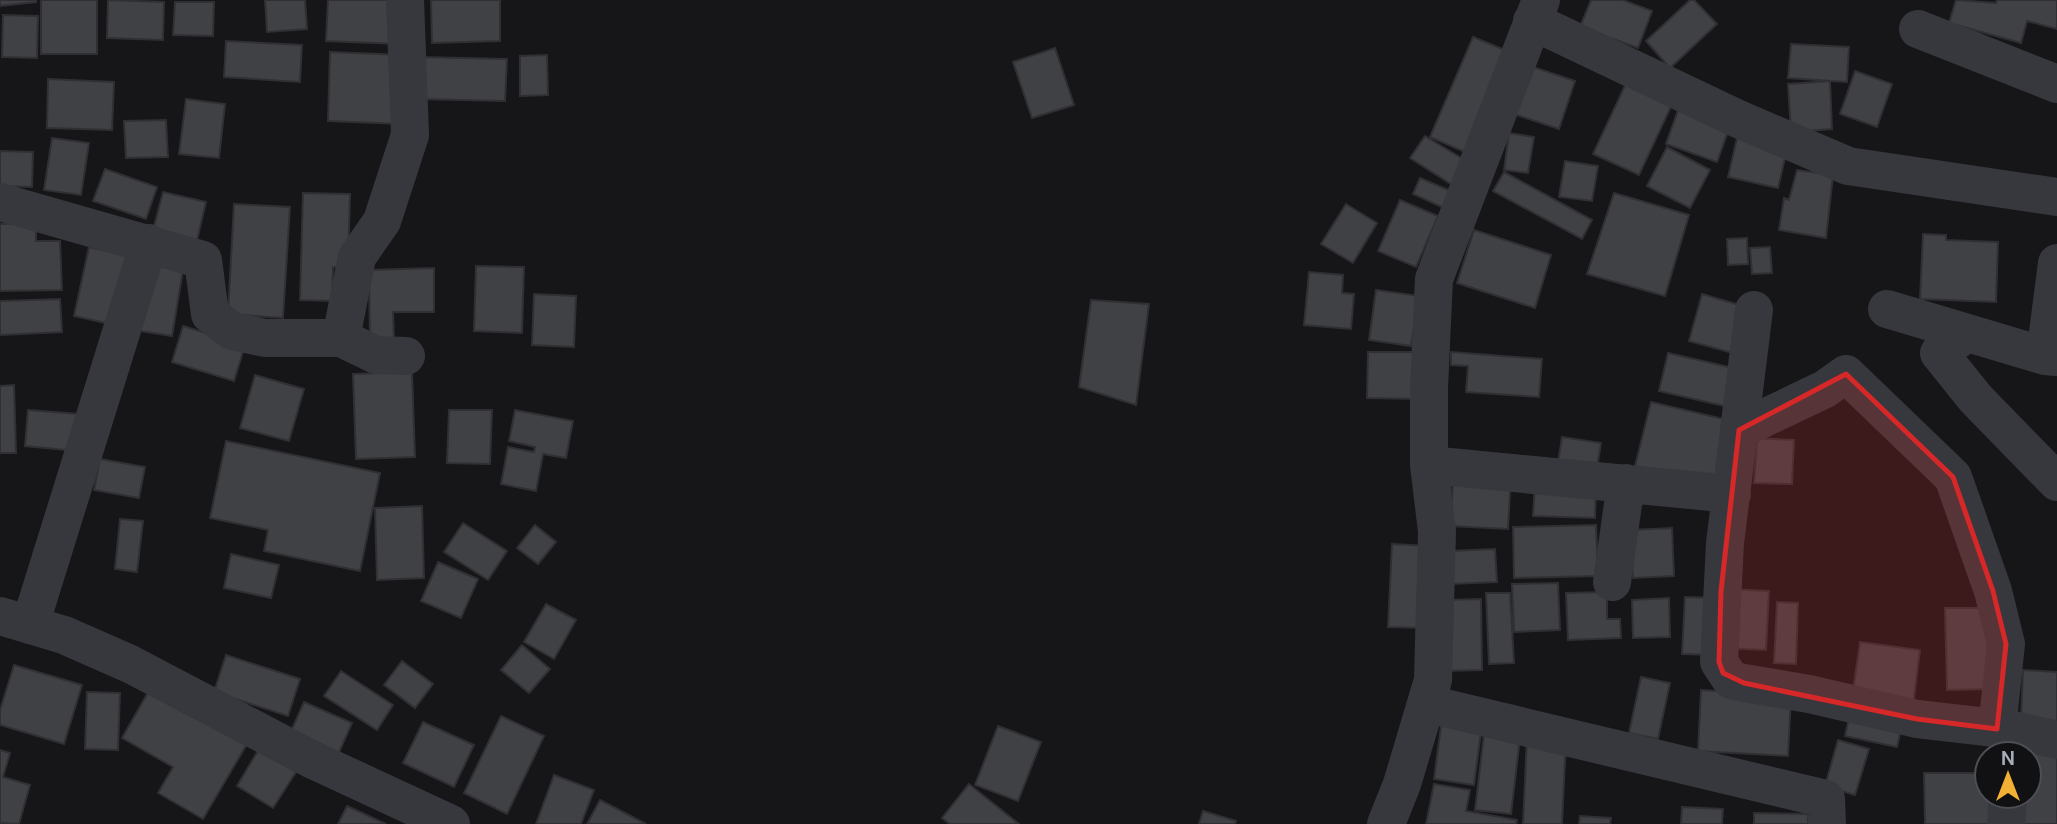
<svg xmlns="http://www.w3.org/2000/svg" width="2057" height="824" viewBox="0 0 2057 824" font-family="'DM Sans',sans-serif">
  <style>
    .building { fill: #404145; stroke: #303034; stroke-width: 2 }
    .lines { fill: none; stroke-linecap: round; stroke-linejoin: round }
    .minor { stroke: #37383d; stroke-width: 38 }
    .marked { fill: #d62828; fill-opacity: 0.2; stroke: #d62828; stroke-width: 5; stroke-linejoin: round }
  </style>
  <rect width="100%" height="100%" fill="#161618"/>
  <path class="building" d="M0,0h36v2l-36,4z
    M41,0h56v54h-56z
    M108,0l56,2 -1,38 -56,-2z
    M265,0h40l2,29 -40,3z
    M328,0h72l-1,44 -73,-3z
    M431,0h69v41l-68,2z
    M1591,0h32l29,11 -14,37 -58,-21z
    M1690,0h4l23,24 -47,44 -24,-27z
    M1956,0l40,3 1,-3h60v29l-30,-8 -6,22 -72,-20z
    M175,2h39l-1,34 -40,-1z
    M3,15l35,1 -1,42 -35,-1z
    M1473,37l37,15 -43,101 -37,-16z
    M226,41l76,4 -2,37 -76,-5z
    M1791,44l58,3 -2,35 -59,-4z
    M1055,48l19,57 -42,13 -19,-56z
    M330,52l73,3 -2,69 -73,-3z
    M547,55l1,40 -28,1v-40z
    M418,57l89,2 -2,42 -88,-2z
    M1524,64l51,17 -16,48 -51,-17z
    M1855,71l37,13 -15,43 -37,-13z
    M1629,77l46,21 -36,77 -46,-21z
    M48,79l66,3 -2,48 -65,-2z
    M1830,81l2,48 -41,3 -3,-48z
    M186,99l39,5 -6,54 -40,-4z
    M1681,102l51,18 -15,42 -51,-18z
    M166,120l2,37 -42,1 -2,-37z
    M1509,133l25,4 -6,36 -24,-3z
    M1738,134l50,11 -10,43 -50,-11z
    M1425,136l43,26 -14,24 -44,-28z
    M52,138l37,5 -8,52 -37,-5z
    M1667,147l43,23 -20,38 -43,-22z
    M0,151l33,1 -1,35 -32,-1z
    M1565,161l33,5 -6,35 -33,-4z
    M105,169l52,18 -11,32 -53,-18z
    M1797,170l36,5 -7,63 -47,-8 5,-32 5,2z
    M1504,172l88,48 -10,19 -89,-48z
    M1420,178l31,13 -7,17 -31,-14z
    M163,192l43,10 -11,47 -44,-11z
    M303,193l47,1 -2,74 -15,-1 -1,34 -32,-1z
    M1614,193l75,22 -24,81 -78,-22z
    M1400,200l38,16 -22,51 -38,-16z
    M234,204l56,3 -7,111 -55,-4z
    M1346,204l31,19 -24,40 -32,-19z
    M36,223v18h24l2,49 -62,1v-67z
    M1474,230l77,25 -16,53 -78,-25z
    M1923,234l23,1v5l52,2 -2,60 -76,-3z
    M1747,238l1,26 -20,1 -1,-26z
    M89,247l41,9 -15,69 -41,-9z
    M1770,247l2,26 -20,1 -2,-26z
    M146,263l37,7 -11,66 -38,-6z
    M476,266l48,1 -2,66 -48,-2z
    M434,268v44h-41l1,28 -24,1 -1,-71z
    M1309,272l34,3 -1,18 12,1 -3,35 -47,-4z
    M1376,290l43,6 -8,50 -42,-6z
    M534,294l42,2 -2,51 -42,-2z
    M1702,294l44,13 -13,46 -44,-12z
    M60,299l2,33 -62,3v-34z
    M1091,300l58,4 -13,101 -57,-18z
    M183,326l62,19 -11,36 -62,-19z
    M1368,352h50l-1,47 -50,-1z
    M1451,352l91,7 -3,38 -73,-5 2,-26 -17,-1z
    M1668,353l74,17 -9,38 -74,-17z
    M412,372l3,85 -59,2 -3,-85z
    M255,375l49,14 -15,52 -49,-13z
    M14,385l2,68h-16v-67z
    M1651,402l85,20 -15,65 -86,-21z
    M28,410l51,4 -3,37 -51,-5z
    M449,410h43l-2,54 -43,-1z
    M515,410l58,11 -7,37 -23,-4 -7,37 -35,-7 7,-37 26,5 1,-5 -26,-6z
    M1562,437l39,6 -5,31 -39,-5z
    M1757,438l37,2 -2,44 -38,-1z
    M226,441l154,32 -20,98 -96,-20 4,-21 -58,-12z
    M100,459l45,8 -6,31 -45,-8z
    M1453,473l58,2 -3,54 -57,-3z
    M1535,484l61,3 -1,31 -62,-2z
    M422,506l2,72 -47,2 -2,-72z
    M120,519l23,2 -6,51 -22,-3z
    M463,523l44,28 -19,29 -44,-28z
    M535,525l21,17 -18,22 -21,-16z
    M1596,525l2,51 -84,2 -1,-51z
    M1672,528l2,48 -41,2 -3,-48z
    M1392,544l37,2 -4,82 -37,-1z
    M1495,549l2,33 -46,2 -2,-33z
    M231,554l48,11 -8,33 -47,-10z
    M438,562l40,17 -17,39 -40,-17z
    M1558,583l2,47 -46,2 -2,-48z
    M1726,589l43,2 -3,59 -43,-2z
    M1607,592v27h13l1,19 -53,2 -2,-47z
    M1486,593h24l4,70 -25,1z
    M1685,597l32,1 -2,57 -33,-1z
    M1669,598l1,39 -37,1 -1,-38z
    M1481,599l1,71 -38,1 -1,-71z
    M1777,602l21,1 -2,61 -22,-1z
    M546,604l30,16 -22,39 -30,-17z
    M1945,608h48l1,81 -47,1z
    M1860,642l60,8 -7,56 -61,-8z
    M522,645l28,24 -21,24 -28,-23z
    M226,655l74,24 -12,37 -74,-24z
    M402,661l31,23 -18,24 -31,-23z
    M14,665l68,20 -18,59 -64,-19v-15z
    M2023,670l34,2v49l-36,-1z
    M341,671l52,34 -16,25 -53,-34z
    M1641,677l29,6 -12,56 -29,-6z
    M150,689l97,55 -44,75 -45,-26 15,-26 -51,-29z
    M1701,690l90,6 -3,60 -90,-5z
    M87,692l33,1 -2,57 -33,-1z
    M304,702l48,21 -16,36 -48,-21z
    M1851,709l52,11 -6,27 -52,-11z
    M501,716l43,20 -37,78 -43,-21z
    M1442,719l40,5 -8,61 -40,-6z
    M423,722l51,23 -20,42 -51,-24z
    M998,726l43,16 -23,59 -43,-16z
    M1484,734l36,4 -9,76 -36,-4z
    M1527,737l39,2 -4,85h-39z
    M1838,740l31,9 -14,46 -30,-9z
    M259,749l37,23 -23,36 -36,-22z
    M0,750l10,3 -7,24 27,8 -11,39 -19,-1z
    M2019,752l38,1v71h-40l1,-28h11v-42z
    M1924,773h63v23h13v28h-75z
    M554,775l40,15 -13,34h-45z
    M969,784l50,40h-69l-8,-6z
    M1434,784l36,6 -4,21 51,9 -1,4h-90z
    M600,800l46,24h-59z
    M347,806l39,18h-48z
    M1682,807l41,2 -1,15h-41z
    M1203,811l33,10 -1,3h-36z
    M1754,813l54,1v10h-54z
    M1580,816l31,2 -1,6h-31z"/>
  <g class="lines">
    <path class="minor" d="M1532,21l204,97 112,48 209,31
      M1918,29l139,55
      M0,202l203,58 7,54 22,17 33,7h76l35,17 30,1
      M1887,309l158,47 12,1
      M1754,310l-29,233 -6,119 12,18 13,3 65,11 108,25 96,11 44,10
      M1967,333l-28,20 37,46 81,83
      M341,338l16,-81 25,-36 28,-86 -5,-135
      M2045,356l12,-93
      M1739,430l86,-41 21,-15 107,103 40,114 13,53 -9,85
      M1429,465l303,29
      M1612,582l14,-99
      M0,616l64,19 66,29 181,95 140,65
      M30,625l119,-382
      M1428,704l398,95 1,25
      M1386,824l16,-40 31,-104 4,-149 -8,-66v-77l5,-109 107,-279
      M2006,824l2,-28"/>
  </g>
  <path class="marked" d="M1846,374l107,103 40,114 13,53 -9,85 -80,-10 -173,-36 -21,-10 -4,-11 2,-71 18,-161z"/>
  <g transform="translate(2008 775)"><circle r="33" fill="#111113" stroke="#4d4f55" stroke-width="2"/>
  <path d="M0-5L12 26L0 18L-12 26Z" fill="#f2b134"/>
  <text y="-10" font-size="19" font-weight="bold" text-anchor="middle" fill="#a8adb8">N</text>
  </g>
</svg>
